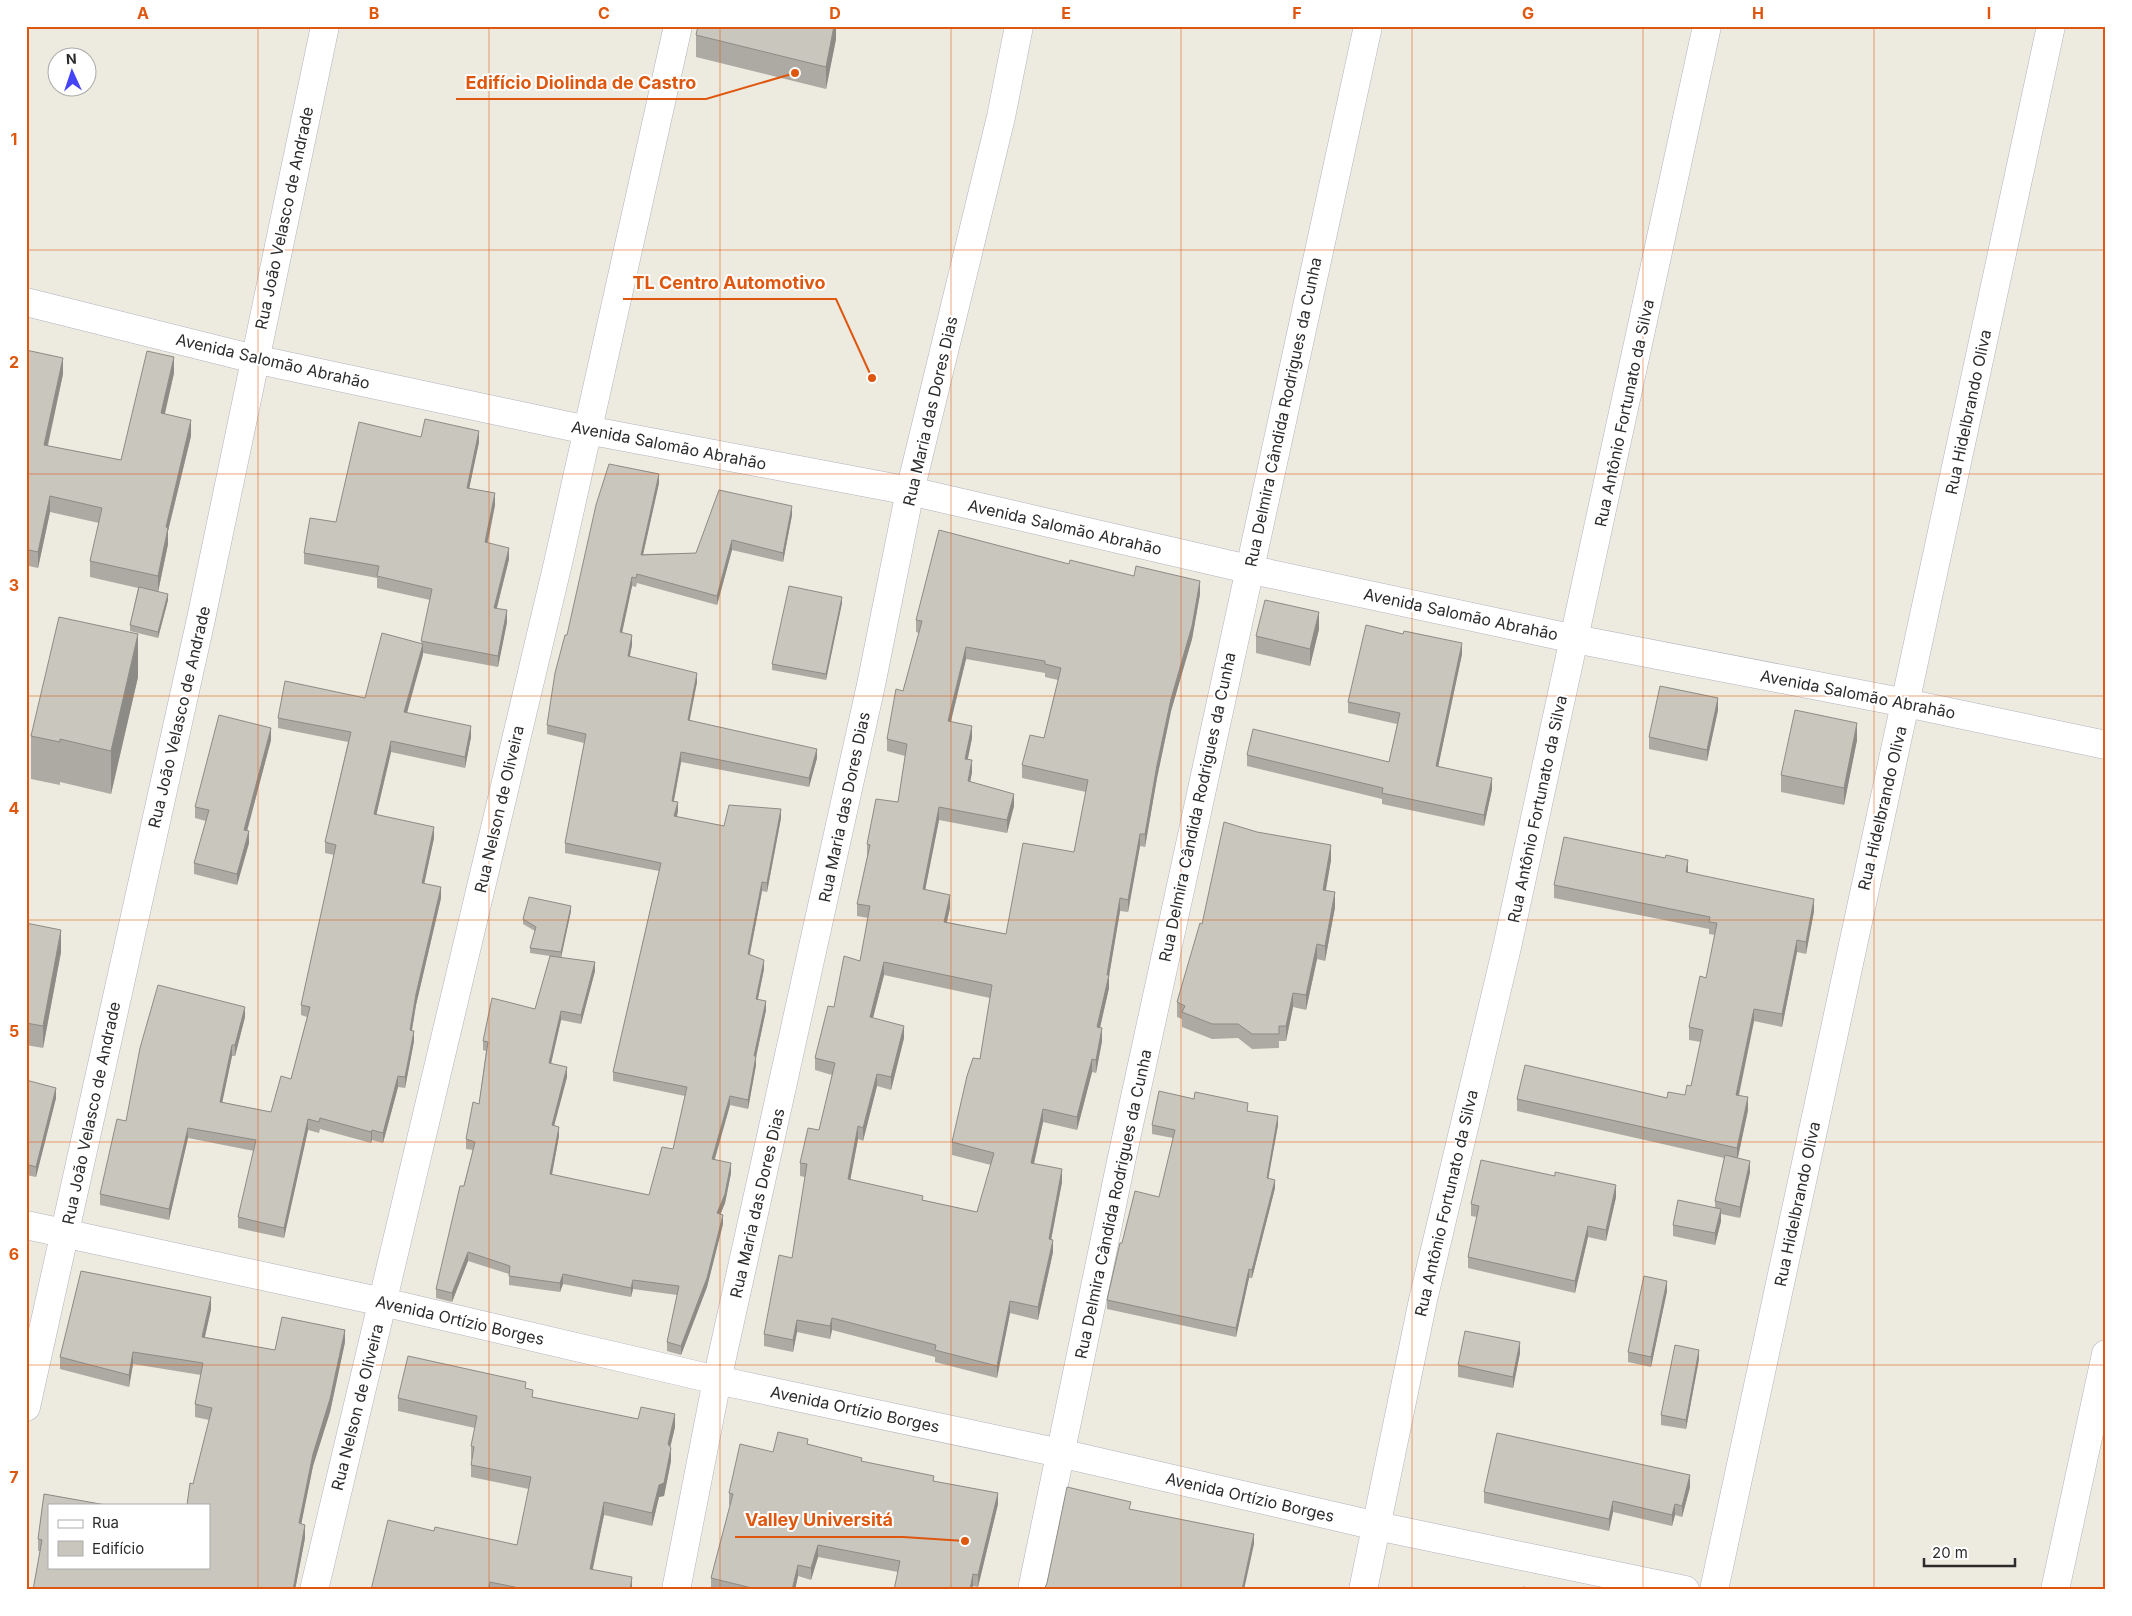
<svg xmlns="http://www.w3.org/2000/svg" width="2132" height="1616" viewBox="0 0 2132 1616" font-family="Inter,sans-serif">
  <style>
    .lines { fill: none; stroke-linecap: round; stroke-linejoin: round }
    .minor-casing { stroke: #b2b2bf; stroke-width: 29 }
    .minor { stroke: #fff; stroke-width: 28 }
    .wall { fill: #adaaa3; fill-rule: evenodd }
    .shaded-wall { fill: #8d8b85 }
    .building { fill: #c9c6be; stroke: #8d8b85; fill-rule: evenodd }
    .grid { fill: none; stroke: #df570e; stroke-width: 1; stroke-opacity: 0.55 }
    .labels { text-anchor: middle; dominant-baseline: central; stroke-width: 4; stroke-linejoin: round; paint-order: stroke }
    .street-label { font-size: 16px; fill: #2c2c2c; stroke: #fff }
    .leader { fill: none; stroke: #df570e; stroke-width: 2 }
    .callout-dot { fill: #df570e; stroke: #fff; stroke-width: 2 }
    .callout-label { font-size: 18px; text-anchor: middle; font-weight: bold; fill: #df570e; stroke: #fff; stroke-width: 4; stroke-linejoin: round; paint-order: stroke }
    .neatline { fill: none; stroke: #df570e; stroke-width: 2 }
    .grid-label { font-size: 16px; text-anchor: middle; font-weight: bold; fill: #df570e }
  </style>
  <rect width="100%" height="100%" fill="#edeadf"/>
  <g class="lines">
    <g class="minor-casing">
      <path id="minor" d="M26,302l228,57 333,71 323,61 338,78 327,70 331,64 200,42
        M26,1225l357,77 334,78 343,73 317,73 308,64
        M26,1407l175,-788 124,-593
        M314,1590l244,-1027 120,-537
        M676,1590l41,-210 154,-695 39,-194 91,-374 18,-91
        M1032,1590l90,-433 246,-1131
        M1363,1590l60,-290 84,-353 200,-921
        M1714,1590l337,-1564
        M2055,1590l51,-236"/>
    </g>
    <use href="#minor" class="minor"/>
  </g>
  <path class="wall" d="M836,26v13l-10,50 -130,-32v-22z
    M26,350l37,24 -15,72 73,14 53,-87 -9,41 26,22 -23,95v13l-10,48 10,8 -10,38 -28,-7v-6l8,-37 -48,-11v-16l9,-38 -49,-11 -12,56 -9,-2z
    M421,437l58,5 -10,46 26,17 -7,38 21,16 -12,49 10,14 -9,45 -75,-14 -16,60 64,24 -6,31 -74,-16 -15,63 58,23 -10,46 17,14 -25,107 -4,25 2,11 -9,47 -7,-1 -15,56 -11,-3 -1,3 -51,-14 -1,4 -11,-3 -24,108 -46,-10v-11l16,-66 -66,-13 -19,82 -69,-15v-11l26,-73 119,-104 -10,39h-3l-10,46 49,10 20,-33 16,-62 -6,-2v-10l33,-150 -9,-2v-11l23,-100 -70,-14v-10l87,-20 56,-54 9,-44 -53,-12v-10l-73,-14v-11l32,-31z
    M659,483l-16,71 53,-1 96,-38 -9,47 -51,-12 -15,55 -80,-22 -1,4 -4,-1 -10,47 10,12 -3,12 68,25 -8,38 128,38 -8,29 -128,-25 -7,39 4,10 -1,6 47,9 57,-8 -14,74 -5,-1 -12,63 14,15 -6,30 8,11 -10,47v8l-8,44 -18,-4 -15,54 16,14 -6,30 -5,11 3,10 -16,63 -26,68 -14,-4v-9l10,-47 -44,-6 -2,8 -68,-13 -3,8 -51,-7v-11l-41,-13 -16,41 -16,-4v-9l37,-139 -7,-1v-10l13,-35 7,-53 -3,-1v-9l52,-32 15,-53 -20,-3v-5l5,-17 -12,-7v-5l48,-8 -10,46 34,14 -14,53 -20,-4 -10,44 16,13 -13,48 5,11 -7,39 97,20 24,-46 12,-53 -72,-15v-9l46,-201 -94,-18v-10l19,-100 -37,-9v-9l20,-90z
    M1069,564l131,30 -8,45 -21,72 -14,67 -12,69 -5,-1 -12,66 -8,-1 -11,65v12l-9,40 2,13 -6,32 -4,-1 -15,58 -34,-8 -9,42 28,18 -11,57 2,13 -15,68 -28,-7 -13,65 -62,-16v-5l-103,-27 -2,9 -33,-7 -4,20 -29,-6v-12l28,-76 13,-81 -5,-1v-13l19,-33 13,-55 -17,-5v-12l19,-51 26,-46 8,-43 -11,-2v-12l10,-47v-13l31,-42 7,-46 -18,-5v-12l16,-48 16,-58 -3,-1v-12zM966,659l79,14v4l13,3 -14,58 -22,27v13l64,14 -12,60 -68,82 -59,-12 3,-14 -25,-19 14,-69 68,13 7,-27 -44,-25 2,-9 -4,-13 4,-21 -21,-17zM884,975l106,23 -10,61 -28,83v13l39,10 -14,47 -54,-12 -73,-20 8,-41 5,2 14,-55 14,4 13,-52 -31,-20z
    M842,603l-16,77 -54,-10v-6z
    M1319,629l-9,37 -54,-13v-17z
    M1462,654l-24,113 54,22 -8,37 -102,-22v-5l-135,-33v-11l142,7 8,-38 -49,-11v-11z
    M138,677l-27,117 -51,-12v3l-29,-6v-43z
    M1718,710l-11,51 -58,-12v-12z
    M271,740l-24,91 2,12 -12,42 -43,-11v-11l12,-42 -11,-3v-11z
    M1857,740l-13,65 -63,-13v-17z
    M1331,860l-5,30 9,17 -10,54 -8,-2 -11,51 -13,-3 -7,34h-7v7l-27,1 -14,-11 -26,1 -30,-12v-8l-5,-2v-15l25,-78z
    M1688,873l126,38 -8,43 -9,-2 -15,75 -28,-6 -15,75 9,14 -10,48 12,14 -10,46 -19,-4v7l-6,24 -42,-9v-11l42,-17v-7l9,-43 -207,-47v-12l150,-1 18,-3 6,-9 10,-44 -12,-2v-13l17,-49 9,-43 -6,-1v-5l-155,-31v-13z
    M26,923l35,29 -18,96 -17,-3z
    M26,1080l30,18 -20,79 -10,-2z
    M1194,1099l54,12 30,14 -10,53 7,10 -23,90h-3l-13,59 -129,-28v-9l15,-57 37,-46 14,-59 -21,-4v-9z
    M1616,1197l-10,44 -18,-4 -13,56 -107,-25v-11l9,-40 -6,-1v-12z
    M81,1271l130,26v12l-6,28 70,13 7,-33 63,13v12l-15,70 -17,54 -12,58 4,1v13l-10,52h-262l7,-39h-2v-12l6,-45 62,11h-57v62h160v-62h-22l3,-22 3,1 16,-64 -14,-3v-13l6,-29 -68,-11 -4,23 -69,-18v-12z
    M1667,1291l-16,76 -23,-5v-10z
    M1520,1353l-7,35 -55,-11v-12z
    M1699,1359l-13,70 -25,-4v-10z
    M526,1388l7,9 142,30 -5,20 1,14 -7,35 -5,1 -7,29 -48,-11 -11,54 39,21h-261l63,-59 83,14 12,-56 -58,-12v-12l1,-6h-1v-13l4,-18 -77,-17v-13z
    M808,1444l54,18 72,19 64,23 -20,83 -160,-30 -7,23 -13,-4 -3,14h-81l-3,-1v-11l19,-73h-1v-12z
    M1690,1487l-8,30 -7,-2 -3,11 -59,-14 -4,19 -125,-28v-11z"/>
  <path class="shaded-wall" d="M834,26h2v13l-10,50v-22z
    M174,357v16l-13,56v-16z
    M63,358v16l-19,87v-16z
    M191,420v16l-23,95v13l-10,48v-16l8,-49z
    M479,431v11l-12,57v-11z
    M659,474v9l-18,81v-9z
    M495,493v12l-10,48v-11z
    M50,496v16l-12,56v-16z
    M792,506v9l-9,47v-9z
    M732,540v10l-15,55v-9z
    M509,548v11l-15,60v-11z
    M29,550v16l-3,12v-16z
    M632,577v9l-12,56v-10z
    M1200,581v13l-8,45 -21,72 -14,67 -12,69v-13l12,-69 14,-66z
    M168,594v6l-10,38v-6z
    M842,597v6l-16,77v-6z
    M507,610v12l-9,45v-11z
    M1319,612v17l-9,37v-17z
    M138,634v43l-27,117v-43z
    M632,635v10l-4,21v-10z
    M1462,643v11l-26,123v-11z
    M423,644v11l-19,68v-11z
    M966,647v12l-18,74v-12z
    M697,673v9l-9,47v-9z
    M1718,698v12l-11,51v-11z
    M1857,723v17l-13,65v-17z
    M471,726v11l-6,31v-11z
    M972,726v12l-7,33v-12z
    M271,728v12l-27,102v-12z
    M391,741v11l-17,73v-11z
    M817,749v9l-8,29v-9z
    M681,752v10l-9,48v-9z
    M972,760v12l-4,21v-12z
    M1492,778v11l-8,37v-11z
    M1014,794v12l-7,27v-13z
    M678,802v9l-4,14v-9z
    M939,807v13l-16,81v-12z
    M781,809v9l-14,74v-9z
    M434,827v11l-12,56v-11z
    M249,831v12l-12,42v-11z
    M1140,834v12l-12,66v-12z
    M1331,845v15l-8,45v-15z
    M1688,860v13l-2,-1z
    M762,882v9l-14,72v-9z
    M441,887v11l-25,107 -6,36v-11l6,-36z
    M1335,892v15l-10,54v-15z
    M950,895v13l-6,26v-12z
    M1120,898v13l-11,65v12l-12,52v-13l10,-52z
    M1814,899v12l-8,43v-12z
    M571,906v5l-10,47v-6z
    M61,930v22l-18,96v-22z
    M1797,940v12l-15,75v-13z
    M1317,944v15l-11,51v-15z
    M764,960v9l-8,39v-9z
    M595,962v9l-14,53v-9z
    M884,962v13l-14,54v-12z
    M1293,993v14l-7,34v-15z
    M766,1001v9l-10,47v8l-8,44v-9l6,-44z
    M245,1007v10l-10,39v-11z
    M1754,1009v12l-18,86v-12z
    M561,1011v9l-12,52v-9z
    M904,1026v12l-13,52v-13z
    M1102,1028v13l-6,32v-13z
    M414,1031v10l-9,47v-11z
    M232,1045v11l-12,57v-11z
    M1092,1059v13l-15,58v-13z
    M567,1067v10l-15,57v-9z
    M877,1074v12l-14,55v-13z
    M398,1076v11l-15,56v-10z
    M56,1088v10l-20,79v-10z
    M730,1096v9l-18,63v-9z
    M1748,1097v13l-11,51v-13z
    M1043,1109v13l-12,54v-13z
    M1278,1116v9l-11,61v-8z
    M308,1119v11l-24,108v-10z
    M858,1126v13l-10,53v-13z
    M559,1127v9l-9,48v-10z
    M188,1128v10l-19,82v-11z
    M372,1130v10l-1,3v-11z
    M1750,1161v11l-10,46v-11z
    M731,1163v10l-6,30 -8,20v-10z
    M1062,1169v13l-13,69v-12z
    M1275,1180v8l-23,90v-8z
    M1616,1185v12l-10,44v-11z
    M1721,1209v12l-6,24v-12z
    M723,1215v9l-16,63 -26,68v-9z
    M1588,1226v11l-13,56v-12z
    M1053,1240v12l-15,68v-13z
    M468,1252v9l-16,41v-9z
    M1249,1269v9l-13,59v-9z
    M563,1274v10l-3,8v-9z
    M633,1280v9l-2,8v-9z
    M1667,1281v10l-16,76v-10z
    M211,1297v12l-9,40v-12z
    M1010,1301v12l-13,65v-12z
    M832,1318v12l-2,9v-13z
    M797,1320v12l-4,20v-12z
    M345,1330v12l-15,70 -17,54 -14,69v-12l14,-69z
    M1520,1342v11l-7,35v-11z
    M1699,1350v9l-13,70v-9z
    M133,1352v12l-4,23v-12z
    M675,1414v13l-7,30v-13z
    M671,1448v13l-7,35 -5,1 -7,29v-13l7,-28z
    M1690,1475v12l-8,30v-11z
    M998,1493v11l-20,83v-12z
    M1613,1501v11l-4,19v-12z
    M604,1502v13l-14,66v-12z
    M1675,1504v11l-3,11v-11z
    M305,1525v13l-10,52h-2z
    M1254,1534v10l-10,46h-2z
    M818,1545v12l-7,23v-12z
    M798,1565v11l-3,14h-3z
    M973,1574v12l-1,4h-2z
    M632,1577v13h-2z"/>
  <path class="building" d="M698,26h136l-8,41 -130,-32z
    M26,350l37,8 -19,87 77,15 26,-109 27,6 -13,56 30,7 -25,107 2,1 -10,48 -68,-15 12,-53 -52,-12 -12,56 -9,-2 -3,12z
    M425,419l54,12 -12,57 28,5 -10,49 24,6 -15,60 13,2 -9,46 -77,-15 11,-52 -55,-13 2,-10 -75,-13 6,-35 26,4 23,-100 62,15z
    M609,464l50,10 -18,81 55,-2 23,-63 73,16 -9,47 -51,-13 -15,56 -80,-22 -1,4 -4,-1 -12,55 12,3 -4,21 69,17 -9,47 129,29 -8,29 -128,-26 -9,49 6,1 -4,14 50,10 5,-21 52,4 -14,74 -5,-1 -14,72 16,6 -8,39 10,2 -12,55h2l-8,44 -18,-4 -18,63 19,4 -6,31 -8,19 6,2 -16,63 -26,68 -14,-4 12,-56 -46,-6 -2,8 -68,-14 -3,9 -51,-7 1,-10 -42,-14 -16,41 -16,-4 24,-103h4l11,-44 -9,-3 7,-37 6,2 9,-62 -5,-1 9,-43 43,11 15,-53 45,6 -14,53 -20,-4 -12,52 18,4 -15,58 7,2 -9,47 99,21 13,-48 11,2 14,-62 -74,-15 48,-209 -96,-20 21,-109 -39,-9 8,-52 10,-38h2l29,-130z
    M939,530l130,34 1,-4 64,16 2,-10 64,15 -8,45 -21,73 -14,66 -12,69h-5l-12,66 -8,-2 -13,77h2l-12,52 5,1 -6,32 -4,-1 -15,58 -34,-8 -12,54 31,6 -13,70 4,1 -15,67 -28,-6 -13,65 -62,-16 1,-5 -104,-27 -2,8 -33,-6 -4,20 -29,-6 15,-79 13,3 15,-94 -7,-1 8,-35 11,2 16,-67 -20,-5 13,-52 6,1 10,-51 16,5 10,-55 -13,-2 13,-59 -3,-1 9,-45 22,3 9,-58 -20,-5 9,-50 7,2 19,-70 -6,-1zM966,647l79,14v3l16,4 -17,70 -14,-3 -8,30 66,15 -14,72 -51,-9 -17,91 -62,-12 6,-27 -27,-6 16,-82 68,13 7,-26 -46,-13 4,-21 -7,-1 7,-33 -24,-5zM884,962l108,23 -12,74 -7,-1 -6,18 -15,66 42,11 -17,59 -55,-12 1,-4 -75,-17 10,-53 5,2 14,-54 14,3 13,-51 -34,-9z
    M789,586l53,11 -16,77 -54,-10z
    M139,587l29,7 -10,38 -28,-7z
    M1265,600l54,12 -9,37 -54,-13z
    M59,617l79,17 -27,117 -51,-12v3l-29,-6z
    M1366,625l37,9 1,-3 58,12 -26,123 56,12 -8,37 -102,-22 1,-5 -136,-33 6,-26 136,33 11,-49 -52,-11z
    M382,633l41,11 -19,68 67,14 -6,31 -74,-16 -17,73 60,13 -12,56 19,4 -25,107 -6,36 4,1 -9,46 -7,-1 -15,57 -11,-3 -1,2 -51,-14 -1,4 -11,-3 -24,109 -46,-11 18,-77 -68,-12 -19,81 -69,-15 17,-75 9,2 14,-73 18,-63 87,22 -10,38h-3l-12,57 51,10 10,-36 10,3 19,-72 -9,-2 35,-160 -11,-3 26,-110 -73,-14 7,-37 80,17z
    M1660,686l58,12 -11,52 -58,-13z
    M1795,710l62,13 -13,65 -63,-13z
    M219,715l52,13 -27,102 5,1 -12,43 -43,-11 15,-53 -14,-3z
    M1224,822l33,10 74,13 -8,45 12,2 -10,54 -8,-2 -11,51 -13,-2 -7,33h-7v8h-27l-14,-10h-26l-30,-12 3,-6 -8,-4 23,-79 2,1z
    M1564,837l101,21 1,-3 22,5 -2,12 128,27 -8,43 -9,-2 -15,74 -28,-5 -18,86 12,2 -11,51 -220,-49 8,-34 142,33 1,-6 17,3 2,-10 4,1 12,-56 -14,-3 11,-51 6,2 11,-55 -8,-1 1,-5 -156,-32z
    M529,897l42,9 -10,46 -31,-4 6,-21 -13,-8z
    M26,923l35,7 -18,96 -17,-3z
    M26,1080l30,8 -20,79 -10,-3z
    M1159,1091l35,8 1,-7 53,11 -1,8 31,5 -11,62 8,2 -23,90 -3,-1 -13,59 -129,-28 13,-57h2l13,-52 24,6 16,-67 -23,-5z
    M1725,1155l25,6 -10,46 -25,-6z
    M1481,1160l74,16v-4l61,13 -10,45 -18,-4 -13,55 -107,-24 11,-51 -8,-2z
    M1678,1200l43,9 -6,24 -42,-8z
    M81,1271l130,26 -9,40 73,13 7,-33 63,13 -15,69 -17,55 -14,69 6,2 -12,65h-260l9,-50 -4,-1 6,-45 62,11h-57v62h160v-62h-22l3,-22 3,1 19,-76 -17,-4 8,-41 -70,-11 -4,23 -69,-18z
    M1644,1276l23,5 -16,76 -23,-5z
    M1465,1331l55,11 -7,35 -55,-12z
    M1675,1345l24,5 -13,70 -25,-5z
    M408,1356l118,26 -1,6 8,2 -1,7 106,22 3,-12 34,7 -7,30 3,4 -7,35 -5,2 -7,28 -48,-11 -14,67 42,8 -2,13h-101l-39,-8 -2,8h-117l17,-70 46,11 1,-4 82,18 14,-68 -60,-12 3,-18 -3,-1 6,-30 -79,-18z
    M778,1432l30,7 -1,5 55,14 -1,3 73,15 -1,5 65,12 -20,82 -5,-1 -3,16h-76l6,-29 -82,-16 -7,23 -13,-3 -6,25h-32l-49,-12 22,-84 -4,-1 11,-49 33,8z
    M1497,1433l193,42 -8,31 -7,-2 -3,11 -59,-14 -4,18 -125,-27z
    M1067,1487l64,15 -2,7 125,25 -12,56h-198l3,-7z
    M1523,1587l13,3h-14z"/>
  <path class="grid" d="M258,26v1564M489,26v1564M720,26v1564M951,26v1564M1181,26v1564M1412,26v1564M1643,26v1564M1874,26v1564M26,250h2080M26,474h2080M26,696h2080M26,920h2080M26,1142h2080M26,1365h2080"/>
  <g class="labels">
    <g class="street-label">
      <text transform="translate(284 218) rotate(-78)">Rua João Velasco de Andrade</text>
      <text transform="translate(273 361) rotate(13)">Avenida Salomão Abrahão</text>
      <text transform="translate(930 411) rotate(-77)">Rua Maria das Dores Dias</text>
      <text transform="translate(1283 412) rotate(-78)">Rua Delmira Cândida Rodrigues da Cunha</text>
      <text transform="translate(1968 412) rotate(-78)">Rua Hidelbrando Oliva</text>
      <text transform="translate(1624 413) rotate(-78)">Rua Antônio Fortunato da Silva</text>
      <text transform="translate(669 445) rotate(11)">Avenida Salomão Abrahão</text>
      <text transform="translate(1065 527) rotate(13)">Avenida Salomão Abrahão</text>
      <text transform="translate(1461 614) rotate(12)">Avenida Salomão Abrahão</text>
      <text transform="translate(1858 694) rotate(11)">Avenida Salomão Abrahão</text>
      <text transform="translate(179 717) rotate(-77)">Rua João Velasco de Andrade</text>
      <text transform="translate(844 807) rotate(-78)">Rua Maria das Dores Dias</text>
      <text transform="translate(1197 807) rotate(-78)">Rua Delmira Cândida Rodrigues da Cunha</text>
      <text transform="translate(1882 808) rotate(-77)">Rua Hidelbrando Oliva</text>
      <text transform="translate(499 809) rotate(-77)">Rua Nelson de Oliveira</text>
      <text transform="translate(1537 809) rotate(-78)">Rua Antônio Fortunato da Silva</text>
      <text transform="translate(91 1113) rotate(-78)">Rua João Velasco de Andrade</text>
      <text transform="translate(757 1203) rotate(-77)">Rua Maria das Dores Dias</text>
      <text transform="translate(1446 1203) rotate(-77)">Rua Antônio Fortunato da Silva</text>
      <text transform="translate(1113 1204) rotate(-78)">Rua Delmira Cândida Rodrigues da Cunha</text>
      <text transform="translate(1797 1204) rotate(-78)">Rua Hidelbrando Oliva</text>
      <text transform="translate(460 1320) rotate(13)">Avenida Ortízio Borges</text>
      <text transform="translate(357 1407) rotate(-76)">Rua Nelson de Oliveira</text>
      <text transform="translate(855 1409) rotate(12)">Avenida Ortízio Borges</text>
      <text transform="translate(1250 1497) rotate(13)">Avenida Ortízio Borges</text>
    </g>
  </g>
  <path class="leader" d="M795 73L706 99H456M872 378L836 299H623M965 1541L903 1537H735"/>
  <g class="callout-dot">
    <circle cx="795" cy="73" r="5"/>
    <circle cx="872" cy="378" r="5"/>
    <circle cx="965" cy="1541" r="5"/>
  </g>
  <g class="callout-label">
    <text x="581" y="89">Edifício Diolinda de Castro</text>
    <text x="729" y="289">TL Centro Automotivo</text>
    <text x="819" y="1526">Valley Universitá</text>
  </g>
  <rect width="2132" height="1616" fill="none" stroke="#ffffff" stroke-width="55"/>
  <rect x="48" y="1504" width="162" height="65" fill="#ffffff" stroke="#ababab"/>
  <rect x="58" y="1520" width="25" height="8" fill="#ffffff" stroke="#ababab"/>
  <text x="92" y="1528" font-size="15" fill="#2c2c2c">Rua</text>
  <rect x="58" y="1541" width="25" height="15" fill="#c9c6be" stroke="#ababab"/>
  <text x="92" y="1554" font-size="15" fill="#2c2c2c">Edifício</text>
  <g transform="translate(72 72) rotate(357)"><circle r="24" fill="#ffffff" stroke="#ababab"/>
  <path d="M0-4L9 19L0 12L-9 19Z" fill="#4444f5"/>
  <text y="-8" font-size="14" font-weight="bold" text-anchor="middle" fill="#2c2c2c">N</text>
  </g>
  <path d="M1924 1558v8h91v-8" fill="none" stroke="#2c2c2c" stroke-width="2.5"/>
  <text x="1932" y="1558" font-size="15" fill="#2c2c2c" stroke="#ffffff" stroke-width="4" paint-order="stroke">20 m</text>
  <rect x="28" y="28" width="2076" height="1560" class="neatline"/>
  <g class="grid-label">
    <text x="143" y="19">A</text>
    <text x="374" y="19">B</text>
    <text x="604" y="19">C</text>
    <text x="835" y="19">D</text>
    <text x="1066" y="19">E</text>
    <text x="1297" y="19">F</text>
    <text x="1528" y="19">G</text>
    <text x="1758" y="19">H</text>
    <text x="1989" y="19">I</text>
    <text x="14" y="145">1</text>
    <text x="14" y="368">2</text>
    <text x="14" y="591">3</text>
    <text x="14" y="814">4</text>
    <text x="14" y="1037">5</text>
    <text x="14" y="1260">6</text>
    <text x="14" y="1483">7</text>
  </g>
</svg>
